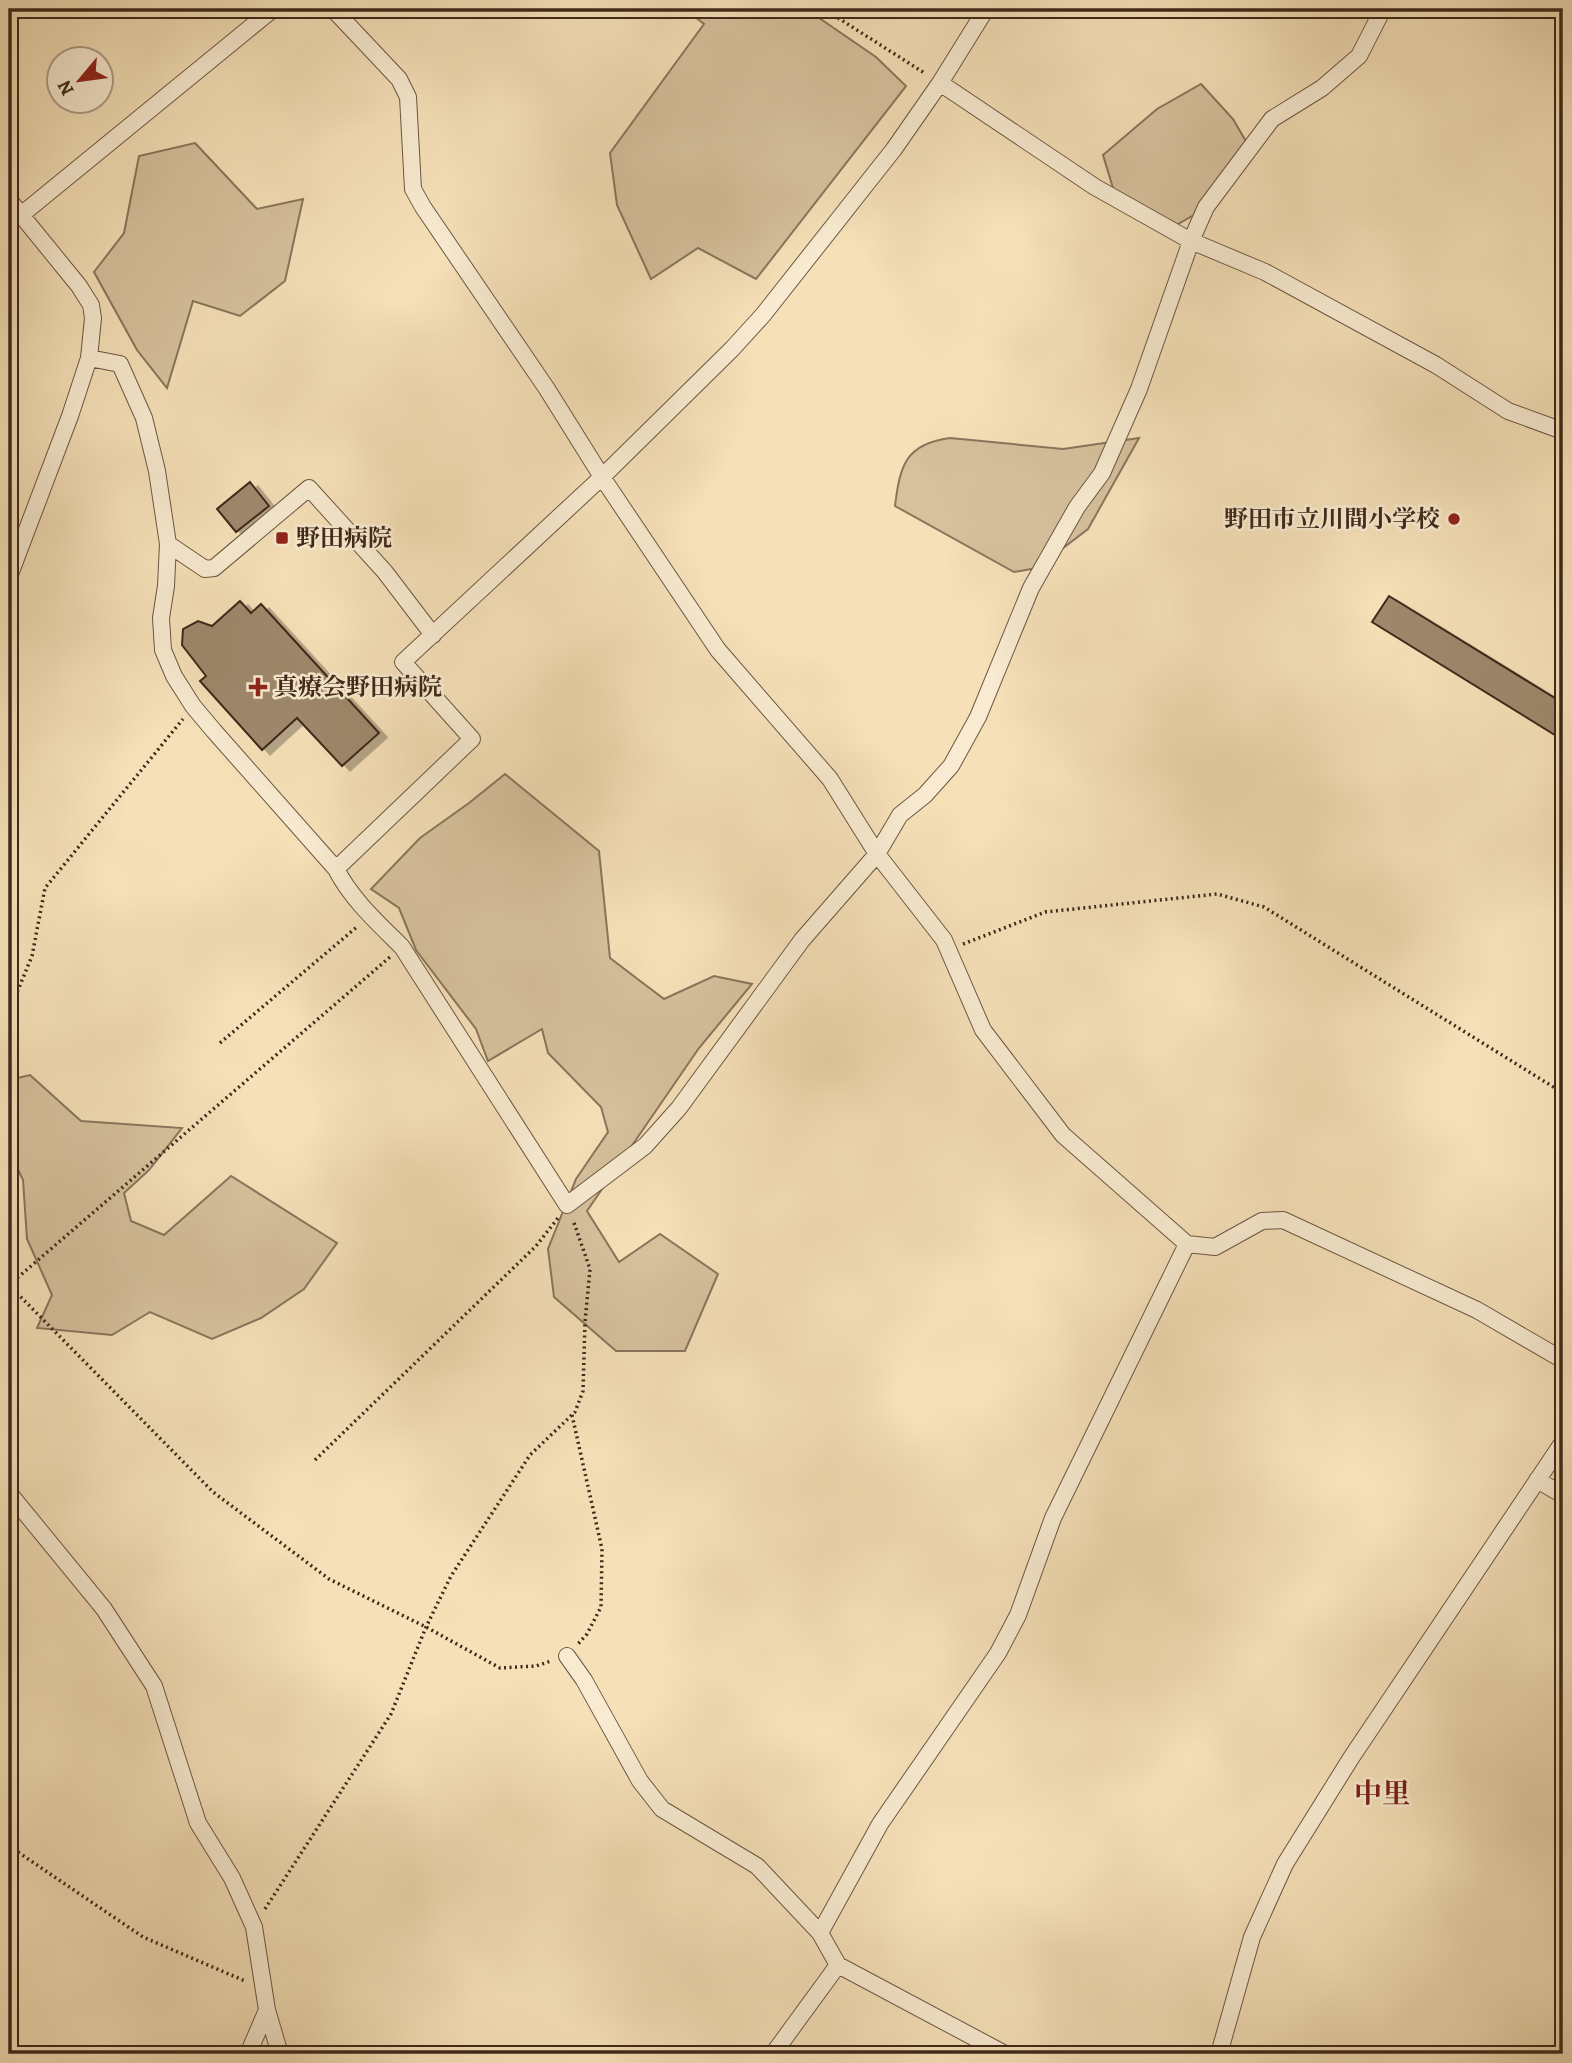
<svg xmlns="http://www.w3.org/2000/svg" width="1572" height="2063" viewBox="0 0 1572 2063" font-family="Alegreya,'Noto Serif JP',serif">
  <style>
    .green { fill: #d6c19d; stroke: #8a745c; stroke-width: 2 }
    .building { fill: #9e886c; stroke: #3f281a; stroke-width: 2; filter: url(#shadow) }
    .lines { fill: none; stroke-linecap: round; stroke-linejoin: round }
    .street-casing { stroke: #6c5642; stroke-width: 18 }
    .path { stroke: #3f281a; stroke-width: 3.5; stroke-dasharray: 2 3.5; stroke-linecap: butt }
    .street { stroke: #f8ebd1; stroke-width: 16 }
    .poi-dot { fill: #8f2418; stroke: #f8ebd1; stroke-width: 2.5 }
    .labels { text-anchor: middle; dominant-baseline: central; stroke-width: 5; stroke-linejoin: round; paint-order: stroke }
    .poi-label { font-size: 24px; font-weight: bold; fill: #3f281a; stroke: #f8ebd1; text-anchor: start }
    .quarter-label { font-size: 28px; font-weight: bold; fill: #7a1f14; stroke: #f8ebd1 }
  </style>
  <defs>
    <filter id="shadow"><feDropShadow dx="8" dy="4.5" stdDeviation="0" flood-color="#0004"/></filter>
  </defs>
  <rect width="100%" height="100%" fill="#f5e0b8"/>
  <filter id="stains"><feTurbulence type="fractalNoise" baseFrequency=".00286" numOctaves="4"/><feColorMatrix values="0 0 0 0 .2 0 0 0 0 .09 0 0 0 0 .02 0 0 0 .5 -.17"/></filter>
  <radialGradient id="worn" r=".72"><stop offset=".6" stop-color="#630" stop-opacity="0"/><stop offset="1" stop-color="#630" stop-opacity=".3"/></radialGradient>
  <path class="green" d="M685,9h121l70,48 30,29 -150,193 -58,-31 -47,31 -34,-74 -7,-52 94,-129z
    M1201,84l32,35 18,31 -57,65 -32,18 -49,-45 -10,-33 54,-46z
    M195,143l62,66 46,-10 -18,82 -45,35 -47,-15 -26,87 -30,-38 -43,-78 30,-39 15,-77z
    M950,438l113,11 76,-11 -51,91 -51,39 -23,4 -119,-66c5,-40 10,-62 55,-68z
    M505,774l94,77 11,107 54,41 50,-23 38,8 -53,64 -112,163 32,51 41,-28 58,40 -33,77h-69l-62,-54 -6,-48 28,-70 32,-47 -7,-25 -53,-54 -6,-24 -54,32 -12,-32 -60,-79 -17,-42 -28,-19 49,-51 49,-35z
    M30,1075l51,46 101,7 -33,42 -25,23 7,28 33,14 67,-59 106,67 -33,46 -43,29 -49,21 -62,-27 -38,23 -75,-7 15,-33 -25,-56 -4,-59 -14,-29v-71z"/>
  <path class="building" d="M250,482l19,24 -33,26 -19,-23z
    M1389,596l174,107v37l-191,-118z
    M240,601l11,12 10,-9 118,129 -37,33 -45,-48 -35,32 -62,-69 6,-5 -24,-31 1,-16 15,-8 14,5z"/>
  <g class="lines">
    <g class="street-casing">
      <path id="street" d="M333,9l66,70 9,18 5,92 10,18 124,182 55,88 116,173 112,129 47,75 67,86 39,90 80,105 124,109 28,3 47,-26 21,-1 194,90 86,50
        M940,83l155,104 96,54 74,31 171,93 72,46 55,20
        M9,200l70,86 12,19 2,13 -4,40 -19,58 -61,161
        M21,215l252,-206
        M89,358l31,6 24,54 13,53 11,73 -2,42 -5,32 2,32 11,26 19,30 21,25 122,138c16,31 42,54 66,78l165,258 78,-59 34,-38 123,-168 75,-86 23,-39 25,-20 26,-29 27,-49 53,-129 46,-81 25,-34 37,-84 52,-148 15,-34 66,-88 50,-31 37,-32 24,-47
        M168,544l37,25 9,-1 95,-80 76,84 48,63
        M336,869l136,-130 -69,-77 199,-185 130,-128 31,-34 131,-166 46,-66 46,-74
        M1537,1480l26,15
        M9,1493l95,116 50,77 44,137 34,55 22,49 13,83 13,44
        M567,1656l17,24 56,101 22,28 95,57 63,67 18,32 167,89
        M820,1933l60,-109 118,-171 20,-38 35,-97 134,-274
        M248,2054l19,-44
        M773,2054l65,-89
        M1219,2054l33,-117 33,-73 66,-106 212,-316"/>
    </g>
    <path class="path" d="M824,9l102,65
      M963,944l82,-32 172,-18 47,13 299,186
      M11,1007l21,-51 13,-68 138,-169
      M220,1043l138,-117
      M9,1285l204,207 116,87 97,48 74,41 36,-2 15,-5
      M9,1285l381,-328
      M572,1415l30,134 -1,58 -14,27 -9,10
      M315,1460l221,-214 22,-28
      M9,1846l134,91 102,44
      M265,1909l126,-195 35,-87 25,-51 79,-121 45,-43 8,-21 2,-69 5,-53 -17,-49"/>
    <use href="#street" class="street"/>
  </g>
  <g class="poi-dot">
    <circle cx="1454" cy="519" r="7"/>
    <rect x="275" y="531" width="14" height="14" rx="3.5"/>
    <path d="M254.5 676.5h7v7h7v7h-7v7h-7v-7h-7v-7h7z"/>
  </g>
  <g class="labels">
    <g class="poi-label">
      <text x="1440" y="519" text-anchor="end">野田市立川間小学校</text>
      <text x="296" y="538">野田病院</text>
      <text x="274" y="687">真療会野田病院</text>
    </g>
    <g class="quarter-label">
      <text x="1382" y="1794">中里</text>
    </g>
  </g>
  <rect width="1572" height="2063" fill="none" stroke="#f5e0b8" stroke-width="35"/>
  <rect x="10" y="10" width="1551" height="2042" fill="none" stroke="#3f281a" stroke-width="3.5"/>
  <rect x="18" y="18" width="1537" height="2028" fill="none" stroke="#3f281a" stroke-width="2"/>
  <g transform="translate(80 80) rotate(241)"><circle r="33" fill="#f8ebd1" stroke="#ae9d88" stroke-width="2"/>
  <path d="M0-5L12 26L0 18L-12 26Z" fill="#8f2418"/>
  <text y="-10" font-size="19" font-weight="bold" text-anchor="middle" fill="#3f281a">N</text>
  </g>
  <rect width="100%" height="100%" filter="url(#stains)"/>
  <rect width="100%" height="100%" fill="url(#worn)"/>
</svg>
